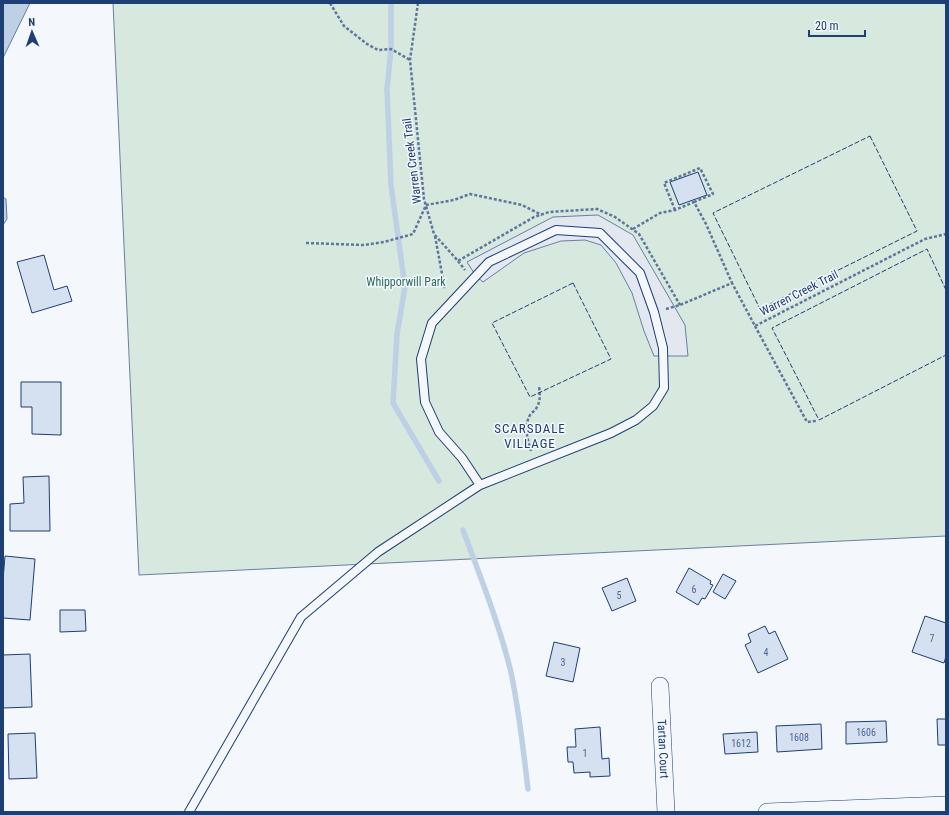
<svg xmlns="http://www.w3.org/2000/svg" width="949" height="815" viewBox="0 0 949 815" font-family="'Roboto Condensed',sans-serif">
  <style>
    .green { fill: #d7e8df; stroke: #687fa3 }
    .parking { fill: #e3e8f0; stroke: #687fa3 }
    .water { fill: #bed0e5; stroke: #687fa3 }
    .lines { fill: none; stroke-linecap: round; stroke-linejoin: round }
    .stream { stroke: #bed0e5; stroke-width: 5.5 }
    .building { fill: #d5e0f0; stroke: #1d3f73 }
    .lane-casing { stroke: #1d3f73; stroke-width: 10 }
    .street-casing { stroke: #1d3f73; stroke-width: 18 }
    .path { stroke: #5e769c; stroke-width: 2.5; stroke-dasharray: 3 2; stroke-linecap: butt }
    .lane { stroke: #f4f7fb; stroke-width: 8 }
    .street { stroke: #f4f7fb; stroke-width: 17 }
    .fence { stroke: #1d3f73; stroke-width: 1; stroke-dasharray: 5 2; stroke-linecap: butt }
    .labels { text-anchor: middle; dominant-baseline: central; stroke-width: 3; stroke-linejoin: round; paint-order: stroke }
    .number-label { font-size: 10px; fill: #4b6792 }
    .street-label { font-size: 12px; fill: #1d3f73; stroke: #f4f7fb }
    .park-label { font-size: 12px; fill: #2c6c60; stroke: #f4f7fb }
    .neighbourhood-label { font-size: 13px; letter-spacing: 1px; fill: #1d3f73; stroke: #f4f7fb }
  </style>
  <rect width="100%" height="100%" fill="#f4f7fb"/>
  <path class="green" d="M113,3h833v533l-807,39z"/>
  <path class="parking" d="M598,215l35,20 52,90 3,31h-34l-10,-25 -12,-38 -16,-30 -15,-18 -16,-5 -24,1 -37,12 -41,29 -7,-6 -9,-14 86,-45z"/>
  <path class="water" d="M3,3h27l-27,55z
    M3,197l3,2 1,20 -4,6z"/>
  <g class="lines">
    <path class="stream" d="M391,3v46l-4,40 4,96 14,102 -8,47 -4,69 46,78
      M463,530c17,46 35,91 47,138 9,39 13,81 18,121"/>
  </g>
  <path class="building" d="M698,172l9,23 -28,10 -9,-23z
    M44,255l10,35 13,-4 5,15 -40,12 -15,-51z
    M21,382h40v53l-29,-1v-27h-11z
    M49,476l1,55h-40v-27l14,-1 -1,-26z
    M5,556l30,3 -5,61 -27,-2v-38z
    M689,568l22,13 -1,3 3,1 -8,14 -3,-1 -4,7 -22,-13z
    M723,574l13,7 -11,18 -12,-7z
    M627,578l9,23 -24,10 -10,-23z
    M60,610h25l1,21 -26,1z
    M925,616l21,7v33l-2,7 -32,-11z
    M765,626l4,8 6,-3 13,28 -30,14 -13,-28 6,-3 -3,-8z
    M554,642l26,6 -7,34 -27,-6z
    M30,654l2,53 -29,1v-53z
    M937,719h9v26h-8z
    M886,721l1,21 -41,2v-22z
    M821,724l1,25 -45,3 -1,-26z
    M600,727l2,32 7,-1 1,18 -20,1v-5l-16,1 -1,-11h-5l-1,-15h9l-1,-18z
    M757,732l1,20 -33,2 -2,-20z
    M35,733l2,45 -28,1 -1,-45z"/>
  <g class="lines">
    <g class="lane-casing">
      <path id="lane" d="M189,812l112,-195 77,-65 102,-67 131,-52 25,-13 17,-14 11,-18 -1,-40 -9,-36 -14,-39 -40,-40 -44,-3 -67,32 -57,61 -11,36 4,43 14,30 23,26 18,27"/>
    </g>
    <g class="street-casing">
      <g id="street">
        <path id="s1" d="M660,686l6,126"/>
        <path d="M767,812l179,-7"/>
      </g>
    </g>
    <path class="path" d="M330,3l14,23 23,18 11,6 13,-1 19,11
      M418,3l-8,57 14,139 10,35 24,27 76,-44 15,-5 48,-3 18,8 24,17 41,71
      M675,210l-11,-27 36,-15 13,26 -19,8
      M633,229l27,-16 15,-3 19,-8 12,22 26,59
      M435,236l10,54
      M306,243l58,2 20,-3 29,-8 13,-29 28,-5 16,-6 52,11 20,10
      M458,261l7,9
      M666,309l14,-4 52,-22 23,43 170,-87 21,-5
      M755,326l52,96 9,-1
      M531,451c-3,-10 -7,-23 -2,-34 1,-3 4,-5 6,-7 6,-8 5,-14 4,-24"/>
    <use href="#lane" class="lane"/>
    <use href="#street" class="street"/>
    <path class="fence" d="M870,136l47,95 -157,78 -47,-96z
      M573,283l38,76 -81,38 -38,-74z
      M946,290l-19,-41 -155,79 47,92 127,-65"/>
  </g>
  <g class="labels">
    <g class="number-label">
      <text x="694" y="589">6</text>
      <text x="619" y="595">5</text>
      <text x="932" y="638">7</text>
      <text x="766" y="652">4</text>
      <text x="563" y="662">3</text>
      <text x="866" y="732">1606</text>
      <text x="799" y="737">1608</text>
      <text x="741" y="743">1612</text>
      <text x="585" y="753">1</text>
    </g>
    <g class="street-label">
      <text transform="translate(412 161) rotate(-97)">Warren Creek Trail</text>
      <text transform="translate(799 293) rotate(-27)">Warren Creek Trail</text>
      <text stroke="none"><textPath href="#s1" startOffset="63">Tartan Court</textPath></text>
    </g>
    <g class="park-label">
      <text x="406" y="282">Whipporwill Park</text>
    </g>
    <g class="neighbourhood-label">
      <text x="530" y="428">SCARSDALE<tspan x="530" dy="15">VILLAGE</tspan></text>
    </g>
  </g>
  <rect width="949" height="815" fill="none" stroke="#1d3f73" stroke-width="8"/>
  <g transform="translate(32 32) rotate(358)" stroke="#f4f7fb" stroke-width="3" paint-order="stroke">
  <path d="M0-3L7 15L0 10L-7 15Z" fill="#1d3f73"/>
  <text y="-6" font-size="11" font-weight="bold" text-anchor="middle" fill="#1d3f73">N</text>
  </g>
  <path d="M809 30v6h56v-6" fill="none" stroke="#1d3f73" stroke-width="2"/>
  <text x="815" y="30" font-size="12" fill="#1d3f73" stroke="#f4f7fb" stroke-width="3" paint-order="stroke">20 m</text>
</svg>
